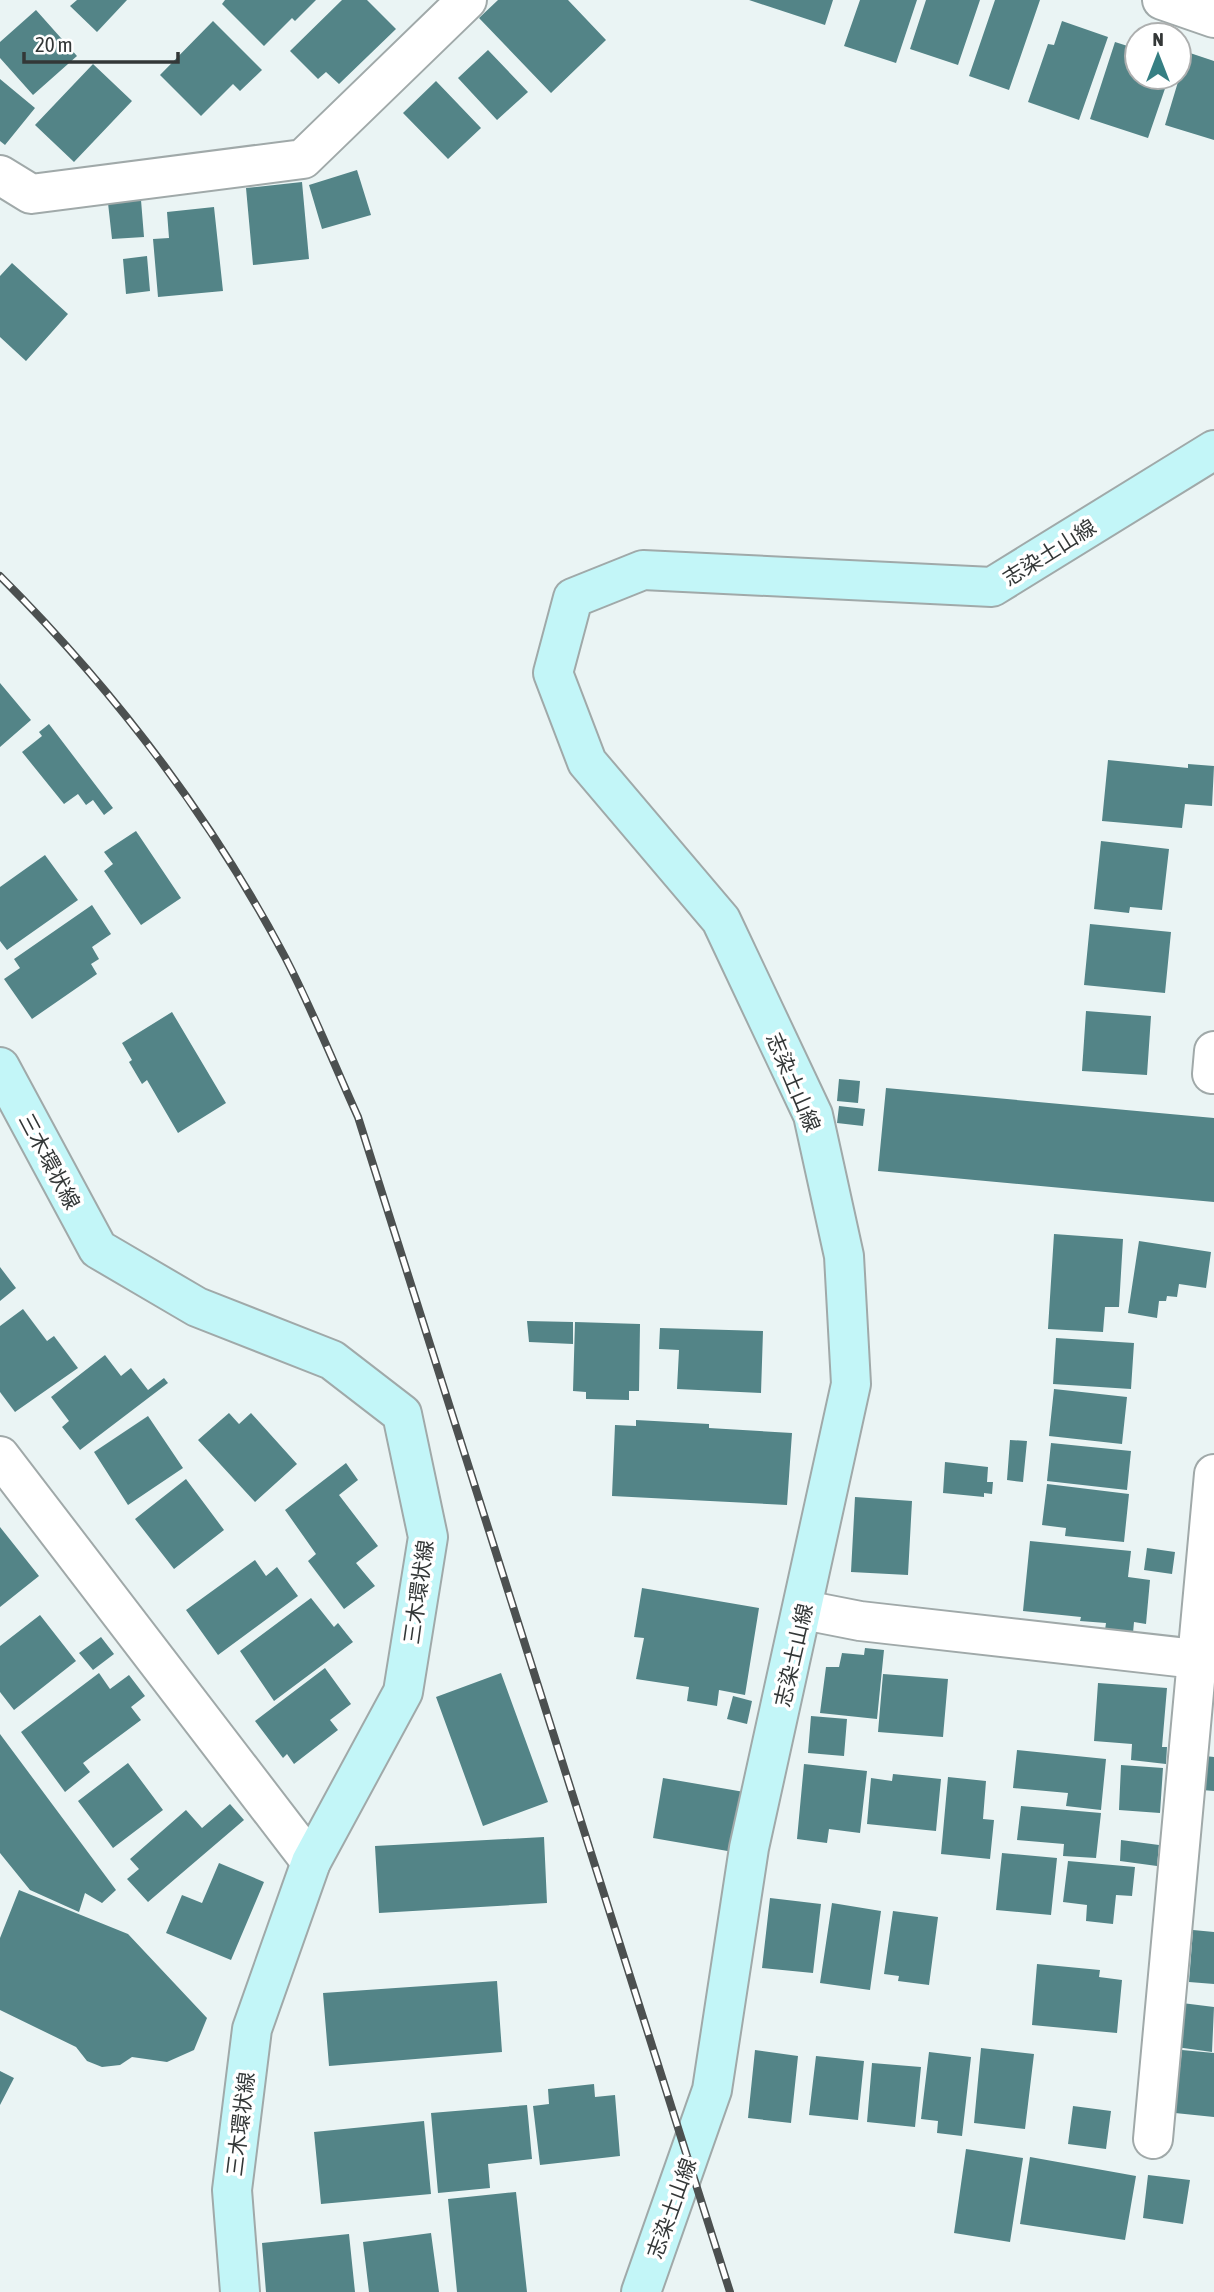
<svg xmlns="http://www.w3.org/2000/svg" width="1214" height="2292" viewBox="0 0 1214 2292" font-family="'Asap Condensed','Noto Sans JP',sans-serif">
  <style>
    .building { fill: #538487 }
    .lines { fill: none; stroke-linecap: round; stroke-linejoin: round }
    .minor-casing { stroke: #a0a9a9; stroke-width: 42 }
    .secondary-casing { stroke: #a0a9a9; stroke-width: 42 }
    .minor { stroke: #fff; stroke-width: 38 }
    .secondary { stroke: #c3f6f8; stroke-width: 38 }
    .rail-casing { stroke: #4c5050; stroke-width: 8 }
    .rail { stroke: #fff; stroke-width: 5; stroke-dasharray: 16; stroke-linecap: butt }
    .labels { text-anchor: middle; dominant-baseline: central; stroke-width: 7; stroke-linejoin: round; paint-order: stroke }
    .street-label { font-size: 21px; fill: #333737; stroke: #fff }
  </style>
  <rect width="100%" height="100%" fill="#eaf4f4"/>
  <path class="building" d="M77,0h50l-30,32 -27,-26z
    M225,0h91l-21,21 -3,-3 -28,28 -42,-42z
    M342,0h25l29,29 -57,55 -13,-12 -8,7 -28,-28z
    M498,0h70l38,40 -55,53 -72,-75z
    M749,0h84l-8,25z
    M860,0h57l-21,63 -52,-17z
    M926,0h54l-22,65 -48,-16z
    M995,0h45l-31,90 -40,-14z
    M36,10l41,46 -44,39 -33,-37v-16z
    M213,21l49,49 -22,21 -7,-7 -32,32 -41,-41z
    M1062,21l46,16 -29,83 -51,-18 20,-58 6,1z
    M1115,42l22,7v28h32l-21,61 -58,-19z
    M488,50l40,42 -31,28 -39,-42z
    M1187,52l27,9v79l-49,-15z
    M93,64l39,37 -58,61 -39,-37z
    M0,79l35,29 -30,37 -5,-4z
    M436,81l45,47 -33,31 -45,-46z
    M357,170l14,45 -49,14 -13,-44z
    M302,182l7,77 -56,6 -7,-77z
    M141,200l3,37 -32,2 -4,-36z
    M214,207l9,84 -65,6 -5,-58 16,-1 -2,-26z
    M147,256l3,35 -24,3 -3,-35z
    M12,263l56,51 -42,47 -26,-24v-61z
    M0,683l31,37 -31,27z
    M49,724l64,84 -9,7 -11,-15 -7,5 -8,-11 -14,10 -42,-52 20,-16 -3,-4z
    M1108,760l80,8v-4l26,2 -2,40 -27,-2 -3,24 -80,-7z
    M136,831l45,67 -40,27 -37,-54 9,-7 -9,-12z
    M1101,841l68,8 -7,61 -32,-3 -1,6 -35,-4z
    M45,855l33,45 -71,50 -7,-9v-54z
    M92,905l19,29 -19,13 7,12 -8,5 6,10 -65,45 -28,-40 16,-11 -6,-9z
    M1090,924l81,8 -6,61 -81,-8z
    M1086,1011l65,5 -4,59 -65,-4z
    M172,1012l54,91 -48,30 -31,-53 -5,4 -13,-22 3,-2 -10,-17z
    M839,1079l21,2 -2,22 -21,-2z
    M886,1088l328,30v84l-336,-31z
    M839,1106l26,3 -2,17 -26,-3z
    M1054,1234l69,5 -4,68h-14l-2,25 -55,-3z
    M1139,1241l72,11 -5,36 -27,-4 -2,13 -10,-1 -1,5h-7l-2,17 -29,-5z
    M0,1267l16,21 -16,13z
    M23,1309l24,32 7,-5 24,32 -63,44 -15,-20v-66z
    M527,1321l46,1v22l-44,-2z
    M575,1322l65,2 -1,67h-10v9l-43,-1v-7l-13,-1z
    M660,1328l103,3 -2,62 -84,-4 2,-39 -20,-1z
    M1056,1338l78,5 -3,46 -78,-5z
    M105,1355l16,21 10,-8 17,22 16,-12 4,5 -88,67 -18,-23 7,-6 -18,-24z
    M1054,1389l73,8 -5,47 -73,-8z
    M229,1413l10,11 12,-11 46,51 -42,38 -57,-62z
    M148,1416l35,52 -55,37 -34,-53z
    M636,1420l73,4v4l83,5 -5,72 -175,-9 3,-71 21,1z
    M1010,1440l17,1 -4,41 -16,-2z
    M1051,1443l80,8 -4,39 -80,-9z
    M945,1462l43,5 -1,15h6l-1,12 -8,-1v4l-41,-4z
    M346,1463l12,17 -19,15 39,51 -22,17 19,23 -31,23 -36,-48 8,-7 -31,-44z
    M186,1479l38,51 -50,39 -39,-50z
    M1047,1484l82,10 -5,48 -59,-6 1,-8 -24,-3z
    M855,1497l57,4 -4,74 -57,-3z
    M0,1527l39,49 -39,31z
    M1030,1541l101,10 -3,26 22,3 -4,44 -12,-2 -1,11 -28,-3 1,-7 -26,-2 1,-4 -58,-6z
    M1147,1548l28,4 -3,22 -28,-4z
    M255,1560l11,16 11,-9 21,29 -80,59 -32,-45z
    M642,1588l117,20 -14,87 -26,-5 -2,16 -30,-5 2,-14 -53,-8 8,-41 -10,-1z
    M311,1598l23,29 4,-4 15,19 -79,59 -34,-50z
    M40,1615l36,46 -62,49 -14,-18v-46z
    M101,1637l13,17 -21,16 -14,-17z
    M865,1648l19,2 -7,69 -57,-6 6,-46h13l3,-14 22,2z
    M325,1668l26,36 -21,16 8,10 -44,34 -7,-10 -4,4 -28,-37z
    M99,1673l11,16 19,-14 16,21 -14,11 10,13 -58,43 7,9 -25,20 -44,-60z
    M501,1673l47,129 -65,24 -47,-129z
    M883,1674l65,5 -5,58 -65,-5z
    M1098,1683l69,5 -5,59h5l-1,17 -35,-4 1,-16 -38,-3z
    M733,1696l19,5 -5,23 -20,-5z
    M811,1716l36,3 -3,37 -36,-3z
    M0,1734l116,156 -14,13 -17,-10 -6,19 -49,-22 -30,-37z
    M1017,1750l89,9 -5,51 -35,-4 2,-13 -55,-5z
    M1205,1756l9,1v34l-12,-1z
    M128,1763l35,47 -50,38 -35,-47z
    M804,1764l63,7 -7,62 -31,-4 -2,14 -30,-4z
    M1121,1765l42,3 -3,45 -41,-3z
    M893,1774l48,5 -5,52 -69,-7 4,-46 21,3z
    M948,1777l38,4 -3,38 11,1 -4,39 -49,-5z
    M663,1778l87,15 -11,60 -86,-15z
    M230,1804l14,16 -96,82 -21,-23 12,-10 -9,-10 56,-49 16,18z
    M1021,1806l80,7 -5,45 -33,-2 1,-12 -47,-4z
    M544,1837l3,66 -168,10 -4,-67z
    M1121,1840l38,5 -2,21 -37,-5z
    M1002,1853l55,5 -6,57 -55,-5z
    M1068,1861l67,6 -3,29 -16,-1 -3,29 -27,-3 1,-16 -24,-3z
    M219,1863l45,19 -33,78 -65,-27 16,-38 20,8z
    M19,1890l109,44 79,84 -13,32 -27,12 -35,-5 -12,8 -18,2 -15,-6 -11,-14 -76,-37v-72z
    M770,1898l51,6 -8,69 -51,-5z
    M832,1903l49,8 -11,79 -50,-7z
    M893,1911l45,6 -9,68 -31,-4 1,-5 -15,-2z
    M1193,1930l21,2v52l-25,-2z
    M1037,1964l63,6 -1,7 23,3 -5,53 -85,-8z
    M497,1981l5,71 -173,14 -6,-73z
    M1182,2003l32,4 -2,45 -36,-5z
    M981,2048l53,6 -9,75 -51,-6z
    M755,2050l43,6 -7,67 -43,-5z
    M1182,2050l32,3v64l-39,-4z
    M929,2052l42,5 -9,79 -25,-3 1,-12 -17,-2z
    M816,2056l48,5 -6,59 -49,-5z
    M872,2063l49,4 -6,60 -48,-5z
    M0,2071l14,7 -14,27z
    M594,2084l1,13 20,-2 5,61 -80,9 -7,-59 16,-2 -1,-15z
    M527,2105l5,54 -44,5 2,24 -52,5 -7,-80z
    M1073,2106l38,5 -5,38 -38,-5z
    M424,2121l7,73 -110,10 -7,-72z
    M966,2149l57,9 -13,84 -56,-9z
    M1030,2157l106,19 -11,64 -105,-16z
    M1148,2175l42,5 -7,44 -40,-6z
    M516,2192l11,100h-70l-9,-93z
    M431,2233l8,59h-70l-6,-50z
    M349,2234l6,58h-89l-4,-49z"/>
  <g class="lines">
    <g class="minor-casing">
      <path id="minor" d="M1162,0l52,18
        M0,175l31,19 272,-35 164,-159
        M1214,1051l-2,23h2
        M0,1456l311,406
        M804,1610l56,11 354,40
        M1153,2139l61,-665"/>
    </g>
    <g class="secondary-casing">
      <path id="secondary" d="M0,1067l98,182 99,58 135,53 70,54 26,123 -25,155 -92,170 -59,167 -20,161 8,102
        M641,2292l71,-202 37,-242 102,-464 -7,-128 -31,-141 -92,-195 -134,-158 -34,-89 20,-75 70,-28 349,17 222,-137"/>
    </g>
    <use href="#minor" class="minor"/>
    <use href="#secondary" class="secondary"/>
    <g class="rail-casing">
      <path id="rail" d="M0,576c112,112 211,241 285,381 27,52 49,107 73,160l372,1175"/>
    </g>
    <use href="#rail" class="rail"/>
  </g>
  <g class="labels">
    <g class="street-label">
      <text transform="translate(1049 552) rotate(-32)">志染土山線</text>
      <text transform="translate(794 1082) rotate(67)">志染土山線</text>
      <text transform="translate(50 1161) rotate(62)">三木環状線</text>
      <text transform="translate(418 1592) rotate(-82)">三木環状線</text>
      <text transform="translate(793 1655) rotate(-77)">志染土山線</text>
      <text transform="translate(240 2124) rotate(-83)">三木環状線</text>
      <text transform="translate(671 2208) rotate(-70)">志染土山線</text>
    </g>
  </g>
  <g transform="translate(1158 56)"><circle r="33" fill="#ffffff" stroke="#adafaf" stroke-width="2"/>
  <path d="M0-5L12 26L0 18L-12 26Z" fill="#367f83"/>
  <text y="-10" font-size="19" font-weight="bold" text-anchor="middle" fill="#333737">N</text>
  </g>
  <path d="M24 52v10h154v-10" fill="none" stroke="#333737" stroke-width="3.5"/>
  <text x="35" y="52" font-size="21" fill="#333737" stroke="#ffffff" stroke-width="5" paint-order="stroke">20 m</text>
</svg>
